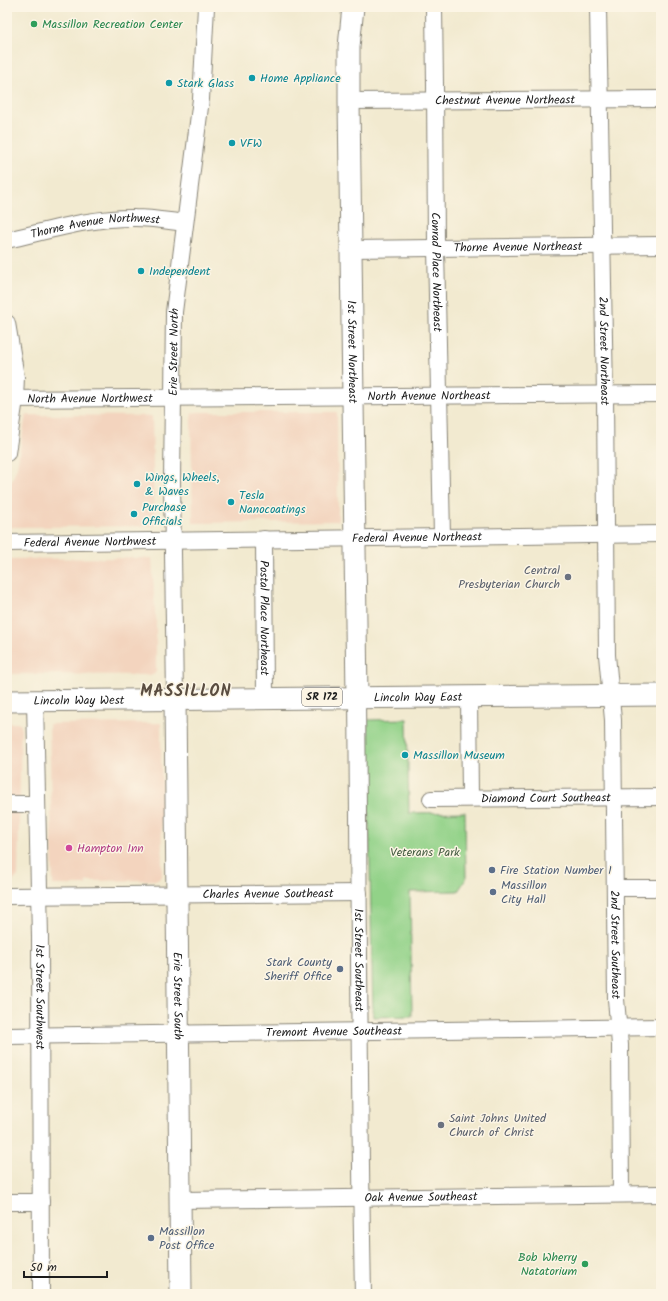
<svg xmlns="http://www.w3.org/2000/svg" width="668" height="1301" viewBox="0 0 668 1301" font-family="Kalam,sans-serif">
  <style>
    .built { fill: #f3d4be }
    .green { fill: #92d288; stroke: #577752 }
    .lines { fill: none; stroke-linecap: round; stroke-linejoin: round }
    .minor-casing { stroke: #878376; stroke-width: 18 }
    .major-casing { stroke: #878376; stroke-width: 23 }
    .minor { stroke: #fff; stroke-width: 16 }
    .major { stroke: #fff; stroke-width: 21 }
    .leisure-dot { fill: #2e9e5b; stroke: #fcf5e5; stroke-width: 1.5 }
    .culture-dot { fill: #0f9aa8; stroke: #fcf5e5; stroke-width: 1.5 }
    .worship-dot { fill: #6b7280; stroke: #fcf5e5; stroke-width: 1.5 }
    .hotel-dot { fill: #d1479c; stroke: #fcf5e5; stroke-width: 1.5 }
    .service-dot { fill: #5c6f8a; stroke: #fcf5e5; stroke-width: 1.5 }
    .labels { text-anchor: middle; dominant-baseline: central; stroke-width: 3; stroke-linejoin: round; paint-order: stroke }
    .shield { fill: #fcf5e5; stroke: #5f5d58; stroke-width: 1 }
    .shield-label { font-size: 11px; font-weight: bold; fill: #1c1c1c }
    .leisure-label { font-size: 12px; fill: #27864d; stroke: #fcf5e5; text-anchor: start }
    .culture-label { font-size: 12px; fill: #0d838f; stroke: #fcf5e5; text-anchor: start }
    .street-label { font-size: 12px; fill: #1c1c1c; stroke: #fcf5e5 }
    .worship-label { font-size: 12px; fill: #5b616d; stroke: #fcf5e5; text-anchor: end }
    .hotel-label { font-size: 12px; fill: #b23c85; stroke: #fcf5e5; text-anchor: start }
    .park-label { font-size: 12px; fill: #455c42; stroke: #fcf5e5 }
    .service-label { font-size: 12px; fill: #4e5e75; stroke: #fcf5e5; text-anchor: start }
    .district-label { font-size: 16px; font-weight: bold; letter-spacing: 1px; fill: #5a4d41; stroke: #fcf5e5 }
  </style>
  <rect width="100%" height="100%" fill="#fcf5e5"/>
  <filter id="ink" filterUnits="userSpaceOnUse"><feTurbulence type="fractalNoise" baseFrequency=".025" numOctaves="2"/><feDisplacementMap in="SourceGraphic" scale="8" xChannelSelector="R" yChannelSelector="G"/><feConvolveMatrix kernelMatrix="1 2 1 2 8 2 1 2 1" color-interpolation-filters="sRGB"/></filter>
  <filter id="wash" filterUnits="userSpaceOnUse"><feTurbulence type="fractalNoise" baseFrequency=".012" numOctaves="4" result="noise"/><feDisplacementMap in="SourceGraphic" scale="16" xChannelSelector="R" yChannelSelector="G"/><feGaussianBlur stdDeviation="0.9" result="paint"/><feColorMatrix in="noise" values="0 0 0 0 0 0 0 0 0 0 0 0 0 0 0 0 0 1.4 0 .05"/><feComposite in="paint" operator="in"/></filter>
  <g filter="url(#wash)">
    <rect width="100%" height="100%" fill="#f2ead0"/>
    <path class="built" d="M198,412h139l1,109 -145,2 -2,-103 1,-7z
      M26,415l126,1 2,110 -147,1v-34l10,-26z
      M152,558l3,57h1v57l-3,3 -146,-1v-115z
      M7,723h13l1,3 -3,150 -5,5h-6z
      M161,723l1,153 -4,4 -71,1 -2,4h-32l-4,-161z"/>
    <path class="green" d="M407,719l2,94 56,-1 1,67 -8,12 -48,1 2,124 -39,1 -6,-297z"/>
  </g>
  <g filter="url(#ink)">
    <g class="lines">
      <g class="minor-casing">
        <g id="minor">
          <path id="s1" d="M434,7l1,77 1,164 6,288"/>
          <path id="s2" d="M598,7l7,388 2,260 6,65 3,279 4,46 1,149"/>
          <path id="s3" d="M349,101l312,-2"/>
          <path id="s4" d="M7,240c41,-9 86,-23 128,-22 17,0 33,3 50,5"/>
          <path id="s5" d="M351,249l310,-4"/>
          <path d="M7,323l9,54 -1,22 -8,54"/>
          <path id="s6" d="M7,399l654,-5"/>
          <path id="s7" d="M264,539l1,159"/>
          <path id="s8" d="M7,543l654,-9"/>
          <path d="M469,696l1,102"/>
          <path id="s9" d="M357,697c2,199 2,398 6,597"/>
          <path id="s10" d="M175,699l-3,-219 2,-168 27,-213 5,-92"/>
          <path id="s11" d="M35,701l5,236 1,357"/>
          <path id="s12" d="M431,799l230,-2"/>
          <path d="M7,804h30"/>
          <path d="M616,888h45"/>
          <path id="s13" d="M7,896l352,-3"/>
          <path id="s14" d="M7,1036l654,-9"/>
          <path id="s15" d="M181,1200l480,-6"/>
          <path d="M7,1202h34"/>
        </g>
      </g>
      <g class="major-casing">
        <g id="major">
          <path id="s16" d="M353,7l-4,40v54l8,596"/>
          <path id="s17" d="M175,699l6,595"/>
          <path id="s18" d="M7,701l654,-6"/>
        </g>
      </g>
      <use href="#minor" class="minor"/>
      <use href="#major" class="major"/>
    </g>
  </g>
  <g class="leisure-dot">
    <circle cx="34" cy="24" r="4"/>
    <circle cx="585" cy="1264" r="4"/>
  </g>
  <g class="culture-dot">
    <circle cx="252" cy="78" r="4"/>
    <circle cx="169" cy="83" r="4"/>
    <circle cx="232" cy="143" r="4"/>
    <circle cx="141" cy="271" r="4"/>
    <circle cx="137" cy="484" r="4"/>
    <circle cx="231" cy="502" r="4"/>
    <circle cx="134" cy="514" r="4"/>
    <circle cx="405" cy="755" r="4"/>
  </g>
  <g class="worship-dot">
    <circle cx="568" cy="577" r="4"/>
    <circle cx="441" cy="1125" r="4"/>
  </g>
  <circle class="hotel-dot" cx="69" cy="848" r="4"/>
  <g class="service-dot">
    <circle cx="492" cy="870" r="4"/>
    <circle cx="493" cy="892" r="4"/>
    <circle cx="340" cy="969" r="4"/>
    <circle cx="151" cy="1238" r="4"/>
  </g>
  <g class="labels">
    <rect class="shield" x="302" y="688" width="40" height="18" rx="3"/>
    <g class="shield-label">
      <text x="322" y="697">SR 172</text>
    </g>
    <g class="leisure-label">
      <text x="42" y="24">Massillon Recreation Center</text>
      <text x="577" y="1257" text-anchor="end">Bob Wherry<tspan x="577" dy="14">Natatorium</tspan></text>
    </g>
    <g class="culture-label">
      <text x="260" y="78">Home Appliance</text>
      <text x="177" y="83">Stark Glass</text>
      <text x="240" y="143">VFW</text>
      <text x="149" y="271">Independent</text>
      <text x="145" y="477">Wings, Wheels,<tspan x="145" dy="14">&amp; Waves</tspan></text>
      <text x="239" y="495">Tesla<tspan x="239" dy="14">Nanocoatings</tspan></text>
      <text x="142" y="507">Purchase<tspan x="142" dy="14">Officials</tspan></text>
      <text x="413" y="755">Massillon Museum</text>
    </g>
    <g class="street-label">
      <text stroke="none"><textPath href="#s3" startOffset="156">Chestnut Avenue Northeast</textPath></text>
      <text stroke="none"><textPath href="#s4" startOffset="90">Thorne Avenue Northwest</textPath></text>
      <text stroke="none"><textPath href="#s5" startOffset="167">Thorne Avenue Northeast</textPath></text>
      <text stroke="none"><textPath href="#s1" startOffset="265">Conrad Place Northeast</textPath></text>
      <text stroke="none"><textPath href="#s2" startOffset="344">2nd Street Northeast</textPath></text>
      <text stroke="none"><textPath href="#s10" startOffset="347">Erie Street North</textPath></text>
      <text stroke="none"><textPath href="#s16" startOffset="345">1st Street Northeast</textPath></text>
      <text stroke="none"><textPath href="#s6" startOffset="422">North Avenue Northeast</textPath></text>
      <text stroke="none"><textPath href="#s6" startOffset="83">North Avenue Northwest</textPath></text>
      <text stroke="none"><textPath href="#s8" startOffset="410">Federal Avenue Northeast</textPath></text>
      <text stroke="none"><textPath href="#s8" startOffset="83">Federal Avenue Northwest</textPath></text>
      <text stroke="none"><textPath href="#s7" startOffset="79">Postal Place Northeast</textPath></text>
      <text stroke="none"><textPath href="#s18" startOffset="411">Lincoln Way East</textPath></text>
      <text stroke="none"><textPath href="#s18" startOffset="72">Lincoln Way West</textPath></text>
      <text stroke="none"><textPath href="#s12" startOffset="115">Diamond Court Southeast</textPath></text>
      <text stroke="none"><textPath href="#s13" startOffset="261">Charles Avenue Southeast</textPath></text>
      <text stroke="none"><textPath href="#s2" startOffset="938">2nd Street Southeast</textPath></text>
      <text stroke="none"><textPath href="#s9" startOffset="263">1st Street Southeast</textPath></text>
      <text stroke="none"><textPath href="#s17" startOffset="297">Erie Street South</textPath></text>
      <text stroke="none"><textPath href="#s11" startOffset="296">1st Street Southwest</textPath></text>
      <text stroke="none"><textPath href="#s14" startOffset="327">Tremont Avenue Southeast</textPath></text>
      <text stroke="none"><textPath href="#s15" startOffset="240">Oak Avenue Southeast</textPath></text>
    </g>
    <g class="worship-label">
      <text x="560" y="570">Central<tspan x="560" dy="14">Presbyterian Church</tspan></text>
      <text x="449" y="1118" text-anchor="start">Saint Johns United<tspan x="449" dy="14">Church of Christ</tspan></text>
    </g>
    <g class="hotel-label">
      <text x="77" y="848">Hampton Inn</text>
    </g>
    <g class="park-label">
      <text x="425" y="852">Veterans Park</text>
    </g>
    <g class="service-label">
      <text x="500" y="870">Fire Station Number 1</text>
      <text x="501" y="885">Massillon<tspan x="501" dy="14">City Hall</tspan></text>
      <text x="332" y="962" text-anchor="end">Stark County<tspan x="332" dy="14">Sheriff Office</tspan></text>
      <text x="159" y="1231">Massillon<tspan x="159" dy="14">Post Office</tspan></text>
    </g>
    <g class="district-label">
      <text x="186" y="691">MASSILLON</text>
    </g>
  </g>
  <rect width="668" height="1301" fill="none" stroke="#fcf5e5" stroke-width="24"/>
  <path d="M24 1271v6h83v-6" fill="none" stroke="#1c1c1c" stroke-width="2"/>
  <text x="30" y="1271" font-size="12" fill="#1c1c1c" stroke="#fcf5e5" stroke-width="3" paint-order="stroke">50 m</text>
</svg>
